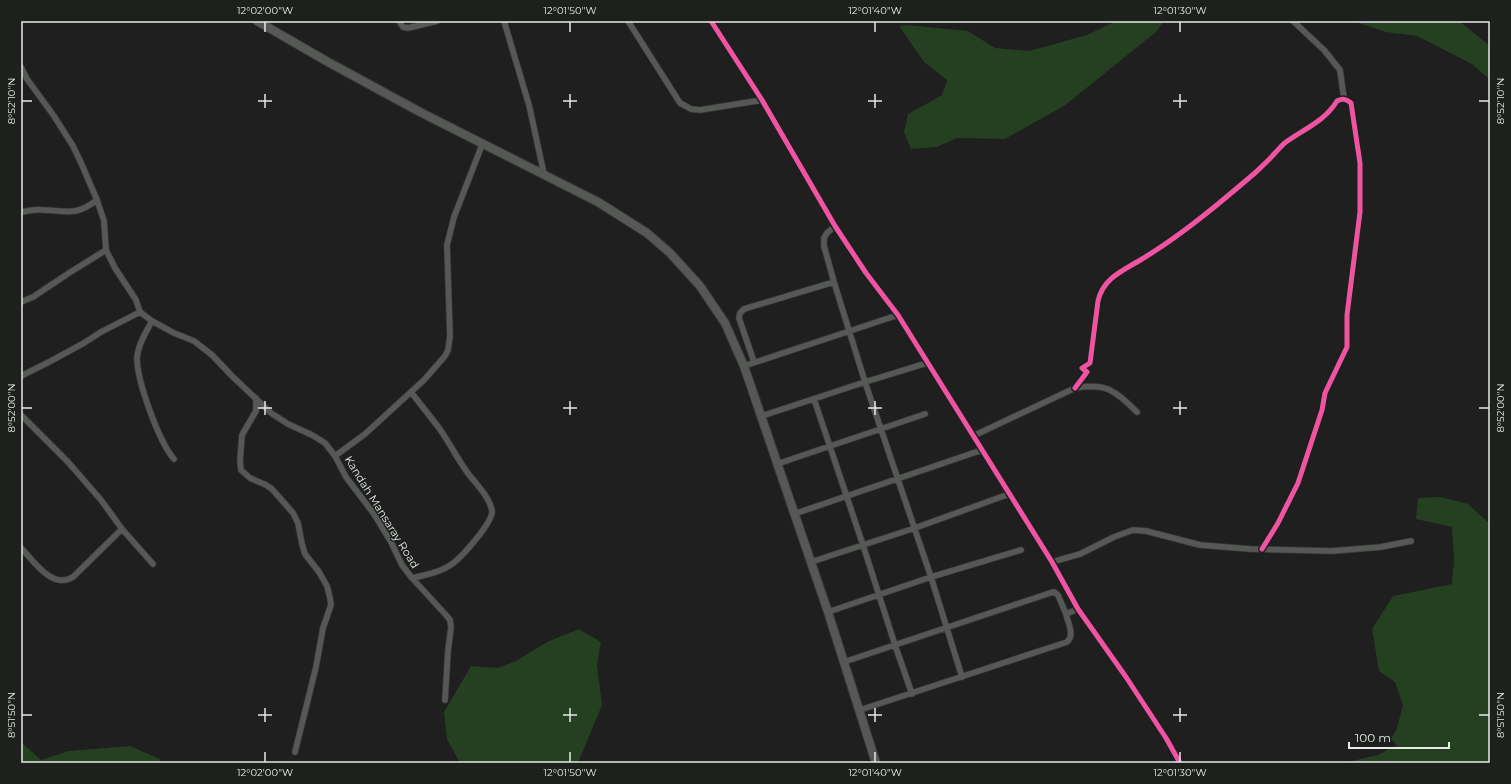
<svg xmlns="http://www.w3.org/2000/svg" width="1511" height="784" viewBox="0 0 1511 784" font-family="Montserrat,sans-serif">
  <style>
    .green { fill: #244021 }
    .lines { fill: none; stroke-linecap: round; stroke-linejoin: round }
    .minor-casing { stroke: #383a38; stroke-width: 7 }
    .secondary-casing { stroke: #383a38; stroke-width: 10 }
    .minor { stroke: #565856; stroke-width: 5.5 }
    .secondary { stroke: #565856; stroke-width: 8 }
    .cycleway-casing { stroke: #1d201d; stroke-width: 8 }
    .cycleway { stroke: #f153a3; stroke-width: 5 }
    .ticks { fill: none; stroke: #e6e9e6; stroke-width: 1.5 }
    .labels { text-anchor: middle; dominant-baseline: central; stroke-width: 3; stroke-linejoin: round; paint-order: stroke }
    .street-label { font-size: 11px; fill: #e6e9e6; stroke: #1d201d }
    .neatline { fill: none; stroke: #e6e9e6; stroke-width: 1.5 }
    .ticks-label { font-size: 10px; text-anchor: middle; fill: #e6e9e6 }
  </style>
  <rect width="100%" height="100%" fill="#1e1f1e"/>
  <path class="green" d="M1116,21h48l-8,11 -92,74 -59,33 -48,-1 -20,9 -26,2 -7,-17 4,-18 34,-19 5,-15 -23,-18 -25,-36 7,-1 62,6 27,17 34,3 58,-16z
    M1353,21h106l31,25v34l-18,-16 -55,-28 -31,-4z
    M1441,497l27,7 22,20v239h-147l35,-8 19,-10 -6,-6 6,-11 6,-23 -8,-23 -16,-11 -7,-42 21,-33 59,-12 2,-24 -2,-33 -36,-8 2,-21z
    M579,629l22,13 -4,23 5,40 -24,58h-118l-13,-24 -3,-27 27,-46 27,2 18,-7 31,-19z
    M21,742l20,18 27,-9 62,-5 30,13 1,4h-140z"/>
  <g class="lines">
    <g class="minor-casing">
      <path id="minor" d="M399,21l4,6 5,1 29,-7
        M504,21l25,84 15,69
        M628,21l52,82 11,6 9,1 62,-10
        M711,21l51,79 73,126 31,47 32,42 154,247 26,47 48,68 40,61 14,25
        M1293,21l31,29 16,20 4,29
        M21,67l6,12 27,37 19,30 9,19 15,35 7,21 2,29 9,18 21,32 4,12 12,9 22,12 20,8 18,14 20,21 39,37 17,11 24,11 13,8 10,13 11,21 28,37 17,28 11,23 10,13 34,37 4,5 1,7 -3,24 -3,49
        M21,212c7,-1 15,-3 22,-2 25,1 33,6 54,-10
        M835,226l-8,7 -3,5v8l10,36 31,100 66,195 31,100
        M21,302l12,-5 36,-24 37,-23
        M152,321c-6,11 -14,24 -15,37 0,23 22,84 37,101
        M754,362l-15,-44 1,-5 4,-4 90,-27
        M744,366l154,-51
        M21,376l28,-14 35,-19 17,-11 39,-20
        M1075,388l12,-16 -5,-4 8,-5 8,-62c5,-23 26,-31 44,-42 40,-24 79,-57 114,-87 6,-6 13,-12 19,-19 4,-4 7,-8 11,-11 18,-13 39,-21 51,-41 6,-3 9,-2 14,2l9,60v49l-13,103v32l-22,46 -3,17 -24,73 -20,40 -16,26
        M411,392c9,12 19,24 28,36 10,14 18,30 28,44 8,11 23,25 25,39 1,11 -30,46 -40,53 -11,8 -26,11 -40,14
        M256,398v13l-14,24 -2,26 1,9 9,8 16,7 6,4 21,24 5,10 4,21 3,10 14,18 8,14 3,12 1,7 -8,23 -7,39 -21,85
        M814,399l49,146 32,100 17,49
        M21,415l47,47 33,38 21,29 31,35
        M762,416l103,-34 62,-19
        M973,436l102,-48c32,-5 39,2 62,24
        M335,456l30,-22 59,-54 21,-24 3,-6 2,-14 -3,-91 7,-28 28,-72
        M777,464l148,-50
        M794,514l188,-64
        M21,548c13,13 31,42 52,29l49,-48
        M811,562l104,-34 94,-34
        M1052,562l28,-8 34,-17 19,-7 13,1 54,14 50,4 82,2 49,-4 30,-6
        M828,612l103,-35 90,-27
        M844,662l206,-69 4,-1 4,3 8,19
        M860,710l207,-68c8,-7 1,-19 -1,-28l12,-5"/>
    </g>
    <g class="secondary-casing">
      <path id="secondary" d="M257,21l71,41 92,50 178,90 49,31 23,20 30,33 25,37 19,43 84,246 48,151"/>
    </g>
    <use href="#minor" class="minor"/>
    <use href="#secondary" class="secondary"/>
    <g class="cycleway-casing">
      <path id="cycleway" d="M711,21l51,79 73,126 31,47 32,42 154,247 26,47 48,68 40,61 14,25
        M1075,388l12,-16 -5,-4 8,-5 8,-62c5,-23 26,-31 44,-42 40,-24 79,-57 114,-87 6,-6 13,-12 19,-19 4,-4 7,-8 11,-11 18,-13 39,-21 51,-41 6,-3 9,-2 14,2l9,60v49l-13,103v32l-22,46 -3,17 -24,73 -20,40 -16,26"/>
    </g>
    <use href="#cycleway" class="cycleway"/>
  </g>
  <path class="ticks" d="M265,22v10M570,22v10M875,22v10M1180,22v10M265,94v14M570,94v14M875,94v14M1180,94v14M22,101h10M258,101h14M563,101h14M868,101h14M1173,101h14M1479,101h10M265,401v14M570,401v14M875,401v14M1180,401v14M22,408h10M258,408h14M563,408h14M868,408h14M1173,408h14M1479,408h10M265,708v14M570,708v14M875,708v14M1180,708v14M22,715h10M258,715h14M563,715h14M868,715h14M1173,715h14M1479,715h10M265,752v10M570,752v10M875,752v10M1180,752v10"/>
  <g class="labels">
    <g class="street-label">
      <text transform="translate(382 512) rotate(58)">Kandah Mansaray Road</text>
    </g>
  </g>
  <rect width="1511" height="784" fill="none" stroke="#1d201d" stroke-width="44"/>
  <path d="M1349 742v6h100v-6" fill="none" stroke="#e6e9e6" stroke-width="2"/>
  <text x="1355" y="742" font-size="12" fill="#e6e9e6" stroke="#1d201d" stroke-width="3" paint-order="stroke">100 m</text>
  <rect x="22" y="22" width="1467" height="740" class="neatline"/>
  <g class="ticks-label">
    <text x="265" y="14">12°02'00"W</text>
    <text x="570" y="14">12°01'50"W</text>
    <text x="875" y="14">12°01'40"W</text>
    <text x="1180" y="14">12°01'30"W</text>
    <text transform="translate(11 101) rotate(-90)" y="4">8°52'10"N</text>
    <text transform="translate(1500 101) rotate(-90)" y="4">8°52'10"N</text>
    <text transform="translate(11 408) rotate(-90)" y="4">8°52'00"N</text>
    <text transform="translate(1500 408) rotate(-90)" y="4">8°52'00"N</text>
    <text transform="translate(11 715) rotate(-90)" y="4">8°51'50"N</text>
    <text transform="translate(1500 715) rotate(-90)" y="4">8°51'50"N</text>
    <text x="265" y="776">12°02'00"W</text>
    <text x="570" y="776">12°01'50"W</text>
    <text x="875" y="776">12°01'40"W</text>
    <text x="1180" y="776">12°01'30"W</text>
  </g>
</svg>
